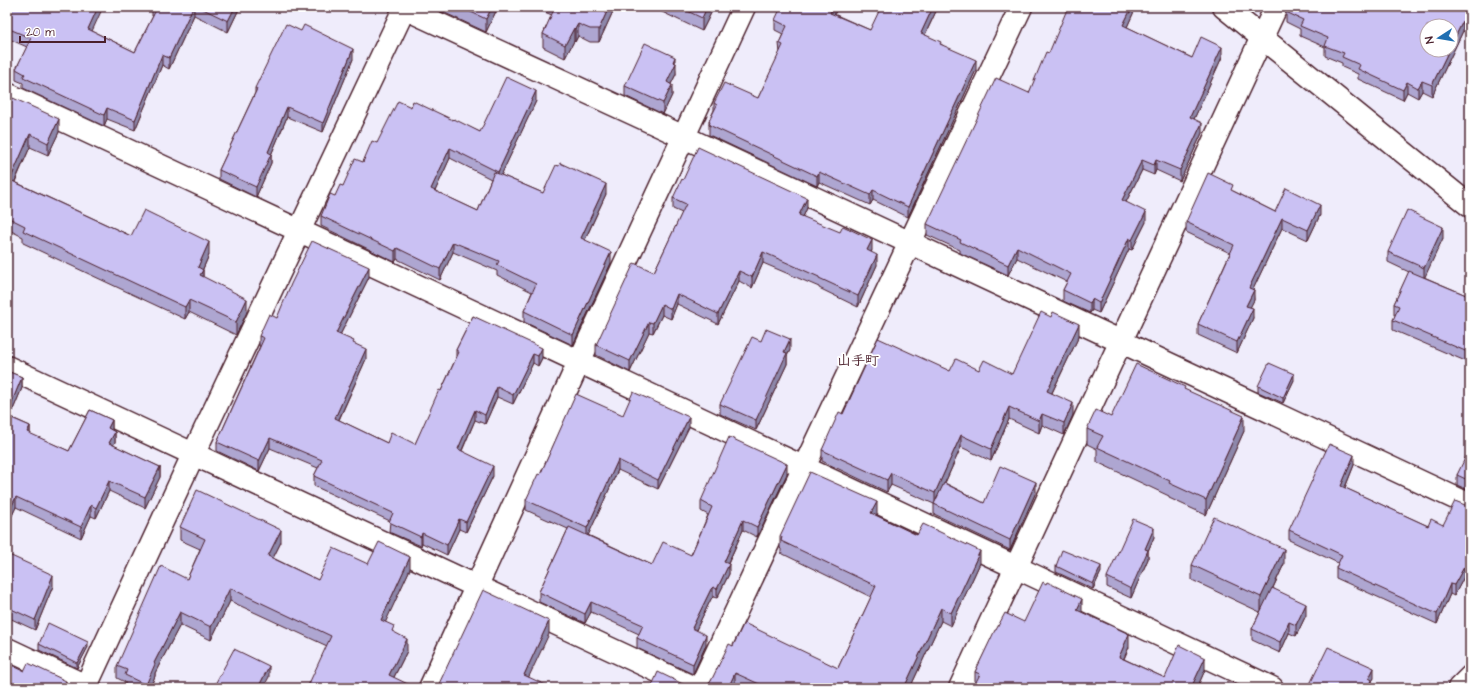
<svg xmlns="http://www.w3.org/2000/svg" width="1477" height="695" viewBox="0 0 1477 695" font-family="'Architects Daughter','Klee One',sans-serif">
  <style>
    .lines { fill: none; stroke-linecap: round; stroke-linejoin: round }
    .minor-casing { stroke: #4a1f2b; stroke-width: 25 }
    .tertiary-casing { stroke: #4a1f2b; stroke-width: 25 }
    .minor { stroke: #fff; stroke-width: 22 }
    .tertiary { stroke: #fff; stroke-width: 22 }
    .wall { fill: #aea6d1; stroke: #4a1f2b; fill-rule: evenodd }
    .shaded-wall { fill: #8d87aa; stroke: #4a1f2b }
    .building { fill: #cac1f3; stroke: #4a1f2b }
    .labels { text-anchor: middle; dominant-baseline: central; stroke-width: 3.5; stroke-linejoin: round; paint-order: stroke }
    .quarter-label { font-size: 14px; font-weight: bold; fill: #4a1f2b; stroke: #fff }
  </style>
  <rect width="100%" height="100%" fill="#efecfb"/>
  <filter id="ink" filterUnits="userSpaceOnUse"><feTurbulence type="fractalNoise" baseFrequency=".025" numOctaves="2"/><feDisplacementMap in="SourceGraphic" scale="8" xChannelSelector="R" yChannelSelector="G"/><feConvolveMatrix kernelMatrix="1 2 1 2 8 2 1 2 1" color-interpolation-filters="sRGB"/></filter>
  <g filter="url(#ink)">
    <g class="lines">
      <g class="minor-casing">
        <path id="minor" d="M404,8l280,129 786,368
          M7,94c422,198 844,393 1265,594
          M7,367l687,321
          M7,649l83,39
          M85,688l108,-233 212,-448
          M430,688l149,-326 165,-355
          M700,688l321,-681
          M960,688l316,-681"/>
      </g>
      <g class="tertiary-casing">
        <path id="tertiary" d="M1224,7l246,199
          M1459,688l11,-11"/>
      </g>
      <use href="#minor" class="minor"/>
      <use href="#tertiary" class="tertiary"/>
    </g>
    <path class="wall" d="M7,7l85,24 43,21 18,-36h-1v-9h88l-12,25 -34,-17 -25,54 -7,-4 -27,65 -28,-11 -3,7 -81,-38v-5l-7,-3v-11l11,-22 -20,-9z
      M432,7h66l-12,25z
      M532,7h83l-16,35h-9l-12,-6 -3,6 -1,-1 -9,17 -22,-11v-13l9,-19z
      M660,7h54l-12,24 -42,-20z
      M838,7l-4,7 36,16 68,-23 -13,28 16,9 35,26 -68,147 -35,-17 -3,5 -51,-23 -2,4 -108,-51v-14l5,-11v-7l44,-5 22,-45 -1,-10 4,-9 -8,-4v-10z
      M1136,7l-9,20 65,31 30,-1 -28,62 8,14 -22,48 -24,-11 -2,5 -12,-5 -16,32 20,20 -14,28 -3,-1 -30,64 -7,-3 -2,3 -27,-12v-11l4,-8 -50,-24 -9,17 -48,-22v-3l-33,-15v-11l102,-131 20,-40z
      M1470,7v28l-7,-4 -31,65 -10,-5 -4,7 -11,-6 -4,8 -45,-21v-5l-16,-7v-4l-17,-7v-9l-25,-11v-7l-14,-7v-10z
      M353,59l-30,73 -36,-15 -16,38v8l-15,34 -37,-18v-9l36,-77v-5z
      M675,63l1,11 -5,10 1,11 -9,19 -38,-18v-10z
      M536,101l-35,74 42,18 63,1 -21,46 26,23 -38,82 -49,-23v-11l8,-19 -35,-17v-4l-44,-19 -13,28 -43,-21 -2,3 -74,-36v-10l14,-20 28,-34 14,-19 34,-36 42,13 27,12zM450,158l41,21 -13,32 -43,-20z
      M7,110l52,22 -11,23 -18,-8 -15,35 116,54 78,19 -6,14v8l44,35 -11,23 -47,-23 -4,7 -162,-76v-6l-16,-8z
      M1233,191l42,21 45,3 -12,25 -26,-12 -29,61 1,11 -4,7 3,11 -16,35 -39,-18v-11l32,-71 -44,-21v-10z
      M673,198l134,10 -4,9 69,33 -1,2 6,13 -19,42 -39,-19v-1l-56,-24 -11,25 -13,-7 -21,43 -41,-20 -6,15 -9,-4 -9,18 -4,-1 -19,40 -34,-17v-10l58,-73 28,-59 -9,-4z
      M1443,238l-19,39 42,18 4,-9v77l-77,-33v-10l3,-5h-2v-11l15,-32 -21,-10v-10z
      M369,277l-29,58 14,9 12,15 -27,61 48,23 28,1 26,-53 15,-33v-8l17,-34 69,42 -4,8 -5,-3 -20,41 -16,-7 -12,27 -10,-4 -13,31 31,25 -27,56 -7,-3 -12,26 -25,-12 -1,3 -32,-14 1,-11 -76,-35v-10l4,-8 -48,-20 -11,23 -42,-20v-9l43,-96h-1v-10l18,-18z
      M1079,336l-27,57 21,22 -9,20 -22,-10 -3,8 -30,-14 -18,42 -30,-14 -16,36 39,20 52,-11 -26,58 -76,-36v-10l-43,-19 -4,7 -65,-31v-11l21,-36 107,-43 29,-1 33,4z
      M761,341l29,9 -3,6v8l-31,66 -36,-16v-10z
      M7,371l15,6v11l-12,29 20,9v8l39,17 21,-41 22,10v10l3,2v10l-2,3 47,22v10l-15,31 -36,-17 -13,27 -5,-2 -10,22 -65,-31 -9,19z
      M1294,380l-11,23 -25,-11v-6z
      M1185,390l59,41 -38,84 -37,-17v-2l-72,-34v-13l-10,-5v-15l24,-12z
      M623,415l66,12 -31,62 -40,-19 -30,65 64,30 39,-10 17,-40 -7,-4v-10l86,-27 -30,63 -14,-7 -15,34 1,10 -12,24 -4,-1 -2,2 -15,31 10,15 -13,29 -56,-26v-10l2,-4 -48,-22 -6,11 -46,-21v-10l29,-63 -42,-19v-10l14,-25z
      M1470,453v38l-13,-6v-10z
      M1354,465l-9,23 83,38 15,-1 27,-18v73l-6,-3 -10,19 -4,-2 -13,30 -101,-46v-10l2,-5 -49,-23v-10z
      M876,515l41,20 63,28 -29,63 -10,-5 -31,67h-170l-5,-2 -1,2h-83l38,-1 12,1 6,-2 4,-5 22,-35 105,22 33,-71 -90,-44v-4l-1,-1v-12l97,-21z
      M180,527l101,15 -8,16 45,22 50,-16 42,5 -25,53 9,11 13,18 -13,26 -164,-76 -19,39 -31,-15 -25,48v3l-5,12h-25v-6l-8,-4v-12l70,-87 13,-30 -20,-9z
      M1154,537l-6,14v8l-17,39 -24,-11v-10z
      M7,554l46,32 -18,44 -28,-13z
      M1284,564l-11,24 33,27 -10,21 -7,-3 -9,20 -28,-13v-11l8,-17 -68,-32v-15z
      M1056,566l45,6 -8,17 -37,-17z
      M1082,612l47,35 -5,12 41,19 40,-8 -8,18h-224l2,-5v-11l21,-42 28,-8z
      M39,644l49,3 -11,21 -38,-18z
      M1374,678l-2,3v6l3,1h-65v-4z"/>
    <path class="shaded-wall" d="M98,7h5l-15,33v-11z
      M193,7h1v8l-25,54v-11z
      M235,7h5l-12,25v-11z
      M492,7h6l-12,25v-13z
      M609,7h6l-16,35v-13z
      M707,7h7l-12,24v-13z
      M833,7h5l-8,16v-10z
      M933,7h5l-17,36v-10z
      M1132,7h4l-13,29v-11z
      M1463,21v10l-31,65v-11l17,-35h2v-5z
      M578,24v12l-3,6v-13z
      M574,28v13l-9,17v-13z
      M1222,47v10l-32,71v-11z
      M353,49v10l-30,73v-9z
      M162,55v10l-27,65v-10z
      M675,57v9l1,-3v11l-9,18v-10z
      M976,60v10l-68,147v-10z
      M1422,81v10l-4,7v-10z
      M1407,82v10l-4,8v-10z
      M672,85v10l-9,19v-11z
      M536,91v10l-38,81v-10z
      M287,107v10l-16,38v8l-15,34v-10l12,-35z
      M107,108v11l-3,7v-11z
      M59,119v13l-11,23v-12z
      M1202,123v10l-22,48v-11z
      M30,134v13l-20,45v-12z
      M450,148v10l-19,42v-11z
      M1142,160v10l-20,40v-10z
      M1156,160v10l-2,5v-10z
      M819,172v10l-2,4v-10z
      M606,184v10l-25,54v-10z
      M873,190v10l-3,5v-10z
      M807,198v10l-8,18v-11z
      M1320,205v10l-12,25v-10z
      M1146,212v10l-14,28v-10z
      M1282,218v10l-33,70v-10z
      M1443,227v11l-19,41v-11z
      M1129,238v11l-30,64v-10z
      M872,240v10l-5,11v-11z
      M209,242v13l-11,25v-13z
      M453,242v10l-13,28v-11z
      M1017,247v11l-9,17v-10z
      M397,248v11l-2,3v-11z
      M611,252v11l-38,82v-10z
      M763,252v11l-11,25v-11z
      M877,255v10l-19,42v-11z
      M369,267v10l-33,66v-10z
      M203,270v12l-3,-7z
      M739,271v10l-21,43v-10z
      M1254,290v10l-8,16v-10z
      M677,294v10l-6,15v-10z
      M247,299v13l-11,23v-13z
      M1092,299v11l-2,3v-10z
      M189,300v12l-4,7v-12z
      M662,304v11l-9,18v-10z
      M1253,308v10l-16,35v-11z
      M649,322v10l-19,40v-11z
      M1079,324v12l-32,67v-12z
      M790,339v11l-3,6v8l-31,66v-10z
      M542,348v10l-4,8v-10z
      M366,349v10l-31,69v-10z
      M533,354v9l-20,41v-9z
      M1294,374v6l-11,23v-5z
      M22,377v11l-15,36v-10z
      M497,387v10l-12,27v-9z
      M1073,403v12l-9,20v-12z
      M1009,407v12l-18,42v-12z
      M475,410v10l-17,39v-10z
      M1042,414v11l-3,8v-12z
      M1244,416v15l-38,84v-15z
      M689,417v10l-31,62v-9z
      M112,420v11l-4,-3z
      M30,426v10l-3,-4z
      M115,432v10l-6,12v-11z
      M961,435v12l-26,58v-12z
      M270,438v10l-11,23v-10z
      M1354,455v10l-13,32v-11z
      M618,460v10l-31,68v-10z
      M787,464v10l-30,63v-10z
      M493,466v10l-27,56v-10z
      M160,467v10l-15,31v-11z
      M891,473v12l-4,7v-12z
      M109,481v10l-13,27v-10z
      M1036,482v10l-26,58v-10z
      M16,497v10l-9,19v-11z
      M877,502v13l-6,11v-13z
      M91,505v11l-10,22v-11z
      M459,519v10l-12,26v-10z
      M743,520v10l-19,42v-10z
      M1154,528v9l-6,14v8l-17,39v-9l14,-40z
      M281,530v12l-13,26v-12z
      M422,533v10l-1,3v-9z
      M1284,549v15l-23,49v-16z
      M980,551v12l-29,63v-13z
      M410,557v12l-29,63v-12z
      M729,564v10l-12,24v-9z
      M1101,566v6l-8,17v-5z
      M1464,567v10l-10,19v-11z
      M53,575v11l-18,44v-10z
      M1450,584v10l-13,30v-10z
      M713,587v10l-2,2 -19,39v-10l19,-39z
      M230,588v13l-19,39v-13z
      M1082,599v13l-5,10v-12z
      M591,602v10l-6,11v-9z
      M1306,604v11l-10,21v-11z
      M941,608v13l-31,67h-6z
      M180,612v13l-25,48v3l-5,12h-4v-3l8,-22z
      M549,621v13l-25,53v-12z
      M1289,622v11l-9,20v-11z
      M1129,634v13l-10,22v-12z
      M706,635v10l-13,29v-10z
      M407,639v12l-18,36v-12z
      M88,642v5l-11,21v-5z
      M1205,658v12l-8,18h-6z
      M269,666v11l-6,11h-5z
      M1374,668v10l-2,3v7h-2l-1,-10z
      M735,673v13l-1,2h-6z
      M66,681v7h-3z"/>
    <path class="building" d="M7,7h91l-10,22 47,23 22,-44 -2,-1h38l-24,51 -7,-3 -27,65 -28,-12 -3,7 -81,-38 2,-3 -9,-5 15,-31 -24,-10z
      M199,7h36l-7,14z
      M460,7h32l-6,12z
      M555,7h54l-10,22h-9l-12,-5 -3,5 -1,-1 -9,17 -22,-11z
      M679,7h28l-5,11z
      M781,7h52l-3,6 40,17 11,-23h52l-12,26 20,9 -1,2 36,16 -68,147 -35,-17 -3,5 -51,-23 -2,4 -108,-51 1,-3 -1,-1 8,-16 -3,-2 10,-20 34,15 25,-53 -4,-2 8,-17 -12,-6z
      M1068,7h64l-9,18 69,33 9,-21 21,10 -32,70 12,6 -22,47 -24,-10 -2,5 -12,-5 -20,40 24,12 -14,28 -3,-2 -30,65 -7,-4 -2,4 -27,-13 8,-16 -54,-27 -9,18 -48,-23 1,-2 -34,-16 69,-146 33,15 17,-41 3,1z
      M1288,7h182v17l-7,-3 -12,24v-19h-24v24h22l-17,35 -10,-4 -4,7 -11,-6 -4,8 -45,-21 2,-4 -18,-8 2,-4 -19,-7 3,-8 -28,-12 3,-6 -17,-8z
      M286,24l15,7 3,-6 49,24 -30,74 -36,-16 -19,45 3,2 -15,33 -37,-17 38,-81 -2,-1z
      M645,43l30,14 -2,5 3,1 -9,19 5,3 -9,18 -38,-17z
      M506,77l30,14 -38,81 -48,-24 -19,41 47,22 16,-39 49,21 13,-28 3,1 1,-3 46,21 -25,54 30,14 -38,83 -49,-24 12,-27 -39,-19 2,-4 -46,-19 -13,27 -43,-21 -2,3 -74,-35 9,-22 5,2 5,-11 3,1 12,-27 8,3 9,-21 5,2 21,-42 13,6 2,-6 40,19 1,-1 26,13z
      M13,98l46,21 -11,24 -18,-9 -20,46 121,56 13,-26 65,32 -11,25 5,3 -3,5 47,24 -11,23 -47,-22 -4,7 -162,-76 2,-5 -18,-9v-107z
      M698,147l109,51 -8,17 41,17 3,-6 29,14 -5,10 10,5 -19,41 -39,-18v-1l-56,-25 -11,25 -13,-6 -21,43 -41,-20 -6,15 -9,-5 -9,19 -4,-1 -19,39 -34,-16 38,-82 20,9 32,-68 -13,-6 9,-19 1,1z
      M1208,173l25,12 -2,5 44,22 11,-24 34,17 -12,25 -26,-12 -33,70 5,2 -8,16 7,2 -16,34 -39,-18 36,-79 -48,-23z
      M1407,210l36,17 -19,41 -36,-16z
      M312,241l57,26 -33,66 18,8 -1,2 13,6 -31,69 52,25 4,-11 24,12 24,-54 2,1 18,-39 -3,-2 17,-34 69,32 -4,8 -5,-2 -20,41 -16,-8 -12,28 -10,-5 -17,39 35,17 -27,56 -7,-3 -12,26 -25,-12 -1,4 -32,-15 4,-9 -79,-37 8,-16 -52,-22 -11,23 -42,-19 47,-104 -5,-2 10,-22 8,4 14,-34z
      M1409,271l57,24 4,-9v67l-77,-33 6,-14 -5,-2z
      M1041,312l10,5 2,-5 26,12 -32,67 26,12 -9,20 -22,-9 -3,7 -30,-14 -18,42 -30,-14 -26,58 -44,-20 -4,7 -65,-30 17,-38 4,2 35,-76 72,33 6,-12 23,11 5,-10 28,14z
      M766,329l24,10 -6,13 3,1 -31,67 -36,-16 32,-67 9,4z
      M1269,363l25,11 -11,24 -25,-12z
      M1136,364l49,23 -1,2 60,27 -38,84 -37,-17 1,-2 -73,-34 6,-11 -16,-7 9,-19 15,7z
      M7,371l15,6 -15,37z
      M633,392l56,25 -31,63 -40,-20 -31,68 -61,-28 12,-26 2,1 36,-81 47,21z
      M90,410l22,10 -4,8 7,4 -6,11 51,24 -15,30 -36,-16 -13,27 -5,-3 -10,22 -65,-30 -9,18v-99l23,10 -3,6 42,19z
      M729,437l58,27 -30,63 -14,-7 -19,42 5,2 -12,25 -4,-2 -2,2 -19,39 14,7 -13,29 -56,-26 6,-13 -52,-23 -6,12 -46,-22 30,-65 83,38 11,-23 28,13 21,-48 -11,-6z
      M1329,444l25,11 -13,31 87,40 3,-7 12,6 12,-24 15,6v63l-6,-3 -10,18 -4,-1 -13,30 -101,-46 6,-13 -53,-25z
      M1468,452l2,1v28l-13,-6z
      M1000,466l36,16 -26,58 -76,-36 10,-21 40,20z
      M810,472l67,30 -6,11 46,22 6,-11 57,27 -29,62 -10,-5 -37,80h-136l-33,-15 -7,15h-77l7,-16 31,15 12,1 6,-2 4,-5 18,-37 4,2 11,-23 94,45 38,-82 -95,-45 1,-4 -2,-1z
      M197,490l84,40 -13,26 50,24 15,-32 35,16 11,-22 31,15 -29,63 13,6 -2,5 15,8 -18,36 27,13h-109l24,-52 -101,-48 -19,39 -31,-15 -26,51 1,1 -9,21 -21,-10 2,-5 -10,-4 44,-100 26,13 18,-40 -25,-12z
      M1214,517l70,32 -23,48 -69,-32z
      M1133,519l21,9 -9,21 3,1 -17,39 -24,-12z
      M1062,550l39,16 -8,18 -37,-18z
      M7,554l46,21 -18,45 -28,-13z
      M1043,582l3,2 1,-2 35,17 -5,11 52,24 -10,23 46,21 14,-33 26,13 -14,30h-218l7,-14 -5,-2 20,-42h1l9,-17 19,9z
      M1272,588l34,16 -10,21 -7,-3 -9,20 -28,-13z
      M483,590l66,31 -25,54 28,13h-115z
      M48,623l40,19 -11,21 -38,-19z
      M1328,647l46,21 -5,10 3,2 -2,5 5,3h-56l-9,-4z
      M234,649l35,17 -11,22h-45z
      M7,663l17,8 4,-8 38,18 -3,7h-56z"/>
  </g>
  <g class="labels">
    <g class="quarter-label">
      <text x="858" y="361">山手町</text>
    </g>
  </g>
  <rect width="1477" height="695" fill="none" stroke="#fff" stroke-width="24"/>
  <rect x="12" y="12" width="1453" height="671" fill="none" stroke="#4a1f2b" stroke-width="1.5" filter="url(#ink)"/>
  <g transform="translate(1439 38) rotate(258)"><circle r="19" fill="#ffffff" stroke="#b7a5aa"/>
  <path d="M0-3L7 15L0 10L-7 15Z" fill="#1f6fb2"/>
  <text y="-6" font-size="11" font-weight="bold" text-anchor="middle" fill="#4a1f2b">N</text>
  </g>
  <path d="M20 36v6h85v-6" fill="none" stroke="#4a1f2b" stroke-width="2"/>
  <text x="26" y="36" font-size="12" fill="#4a1f2b" stroke="#ffffff" stroke-width="3" paint-order="stroke">20 m</text>
</svg>
